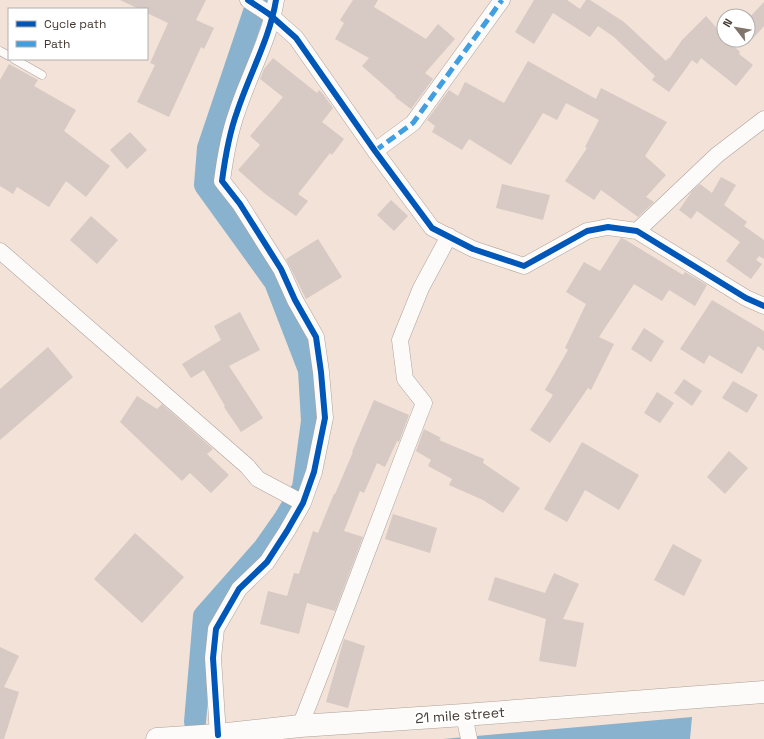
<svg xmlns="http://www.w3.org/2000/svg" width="764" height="739" viewBox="0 0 764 739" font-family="'Space Grotesk',sans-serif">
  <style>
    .water { fill: #88b2ce }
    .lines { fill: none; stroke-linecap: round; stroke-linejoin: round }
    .canal { stroke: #88b2ce; stroke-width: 22 }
    .building { fill: #d7c9c3 }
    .lane-casing { stroke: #aea29a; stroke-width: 9 }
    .street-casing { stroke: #aea29a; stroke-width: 17 }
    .secondary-casing { stroke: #aea29a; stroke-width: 23 }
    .lane { stroke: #fdfbf9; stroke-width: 8 }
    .street { stroke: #fdfbf9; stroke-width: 16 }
    .secondary { stroke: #fdfbf9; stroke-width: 22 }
    .quiet { stroke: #409ee1; stroke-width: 5; stroke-dasharray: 10 5; stroke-linecap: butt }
    .cycleway-casing { stroke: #fff; stroke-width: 8 }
    .cycleway { stroke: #0057b8; stroke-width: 6 }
    .labels { text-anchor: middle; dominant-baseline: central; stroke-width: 4; stroke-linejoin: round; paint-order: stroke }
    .street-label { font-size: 14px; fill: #443931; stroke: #fff }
  </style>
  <rect width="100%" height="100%" fill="#f2e2d8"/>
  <path class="water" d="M692,717l-2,22h-247z"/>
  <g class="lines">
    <path class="canal" d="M195,722l9,-106 60,-68 21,-30 18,-30 9,-67 -3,-51 -34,-88 -70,-97 3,-37 50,-148"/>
  </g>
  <path class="building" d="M120,0h86l-10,20 18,8 -10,21 -3,-2 -32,70 -32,-15 18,-37 -5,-2 18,-40 -21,-10v-4h-8z
    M353,0h25l-4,7 52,32 12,-15 17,15 -30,34 8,6 -22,30 -16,-12 1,-1 -34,-30 7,-8 -34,-19 9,-16 -4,-3z
    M534,0h33l13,9 6,-9h4l34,22 42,39 2,-3 1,1 13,-19 24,-24 18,20v4h4l12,12 -1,2 14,11 -17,21 -35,-28 -4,6 -5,-4 -23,32 -17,-12 3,-4 -41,-39 -16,-11 -8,11 -37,-24 -19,31 -19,-12z
    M764,2v24l-16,18v-25z
    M273,58l44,35 2,-3 4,4 10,14 -11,14 22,17 -12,16 -2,-2 -32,41 10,7 -12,15 -32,-23 -26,-23 22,-25 -10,-9 33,-39 -23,-18 4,-10z
    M528,61l68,38 5,-11 66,34 -22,34 21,19 -20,22 8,5 -16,15 -37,-27 -7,10 -29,-19 22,-33 -2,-1 14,-27 -33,-17 -9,17 -14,-7 -32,52 -42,-26 -7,11 -30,-18 3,-6 -8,-6 22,-30 9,6 7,-14 39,21z
    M9,64l29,16 -4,6 42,24 -12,21 46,35 -24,31 -20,-16 -17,26 -32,-20 -4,7 -13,-8v-106z
    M130,132l17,18 -20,19 -17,-19z
    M721,177l15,8 -12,20 23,17 -3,4 20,14v19l-5,-3 -3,4 6,4 -11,15 -25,-18 14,-19 -43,-31 -6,8 -12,-9 13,-19 8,-7 12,9z
    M502,184l48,11 -7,25 -47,-12z
    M391,200l17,16 -14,15 -17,-16z
    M91,216l27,24 -21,24 -27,-24z
    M621,238l3,1 59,36 2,-3 22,13 -12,21 -26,-16 -7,11 -28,-17 -35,53 15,7 -23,46 -3,-2 -38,55 -20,-13 23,-35 -8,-5 23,-40 -3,-2 21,-44 -20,-12 18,-30 16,9z
    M318,239l24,38 -36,22 -20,-40z
    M712,300l52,31v20l-6,-5 -16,28 -33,-19 -5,9 -24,-15z
    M240,312l20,38 -31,16 34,52 -22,14 -17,-25 1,-1 -21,-36 -13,8 -9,-14 39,-24 -7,-14z
    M644,328l20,13 -13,21 -20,-13z
    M48,347l25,30 -73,63v-51z
    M684,379l18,12 -10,15 -18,-13z
    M733,381l25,14 -11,18 -25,-15z
    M657,392l17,11 -14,20 -16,-10z
    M137,396l20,13 5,-5 51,45 -6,5 22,21 -18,18 -21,-20 -8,8 -62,-59z
    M374,400l35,15 -10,27 -2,-1 -12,26 -8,-4 -13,30 -4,-2 -16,40 19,6 -28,74 -28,-8 -8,31 -39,-10 8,-33 19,5 7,-23 5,1 14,-43 5,2 16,-39h1l18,-42h-1z
    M424,429l17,9 -2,2 45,19 -1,4 37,25 -17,25 -20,-13 -34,-15 3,-6 -24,-13 3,-6 -15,-9z
    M582,442l57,33 -20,35 -34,-20 -18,32 -23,-13z
    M729,451l19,17 -23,26 -18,-17z
    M393,514l44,14 -7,25 -45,-14z
    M135,533l49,44 -42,46 -48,-44z
    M673,544l29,16 -18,36 -30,-16z
    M554,573l25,11 -16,35 21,4 -8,44 -37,-6 7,-42 -58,-19 7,-23 50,16z
    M344,639l21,7 -17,62 -22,-6z
    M0,647l19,9 -15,31 15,5 -15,47h-4z"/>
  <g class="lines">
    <g class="lane-casing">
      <path id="lane" d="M0,51l9,5
        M14,59l28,16"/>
    </g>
    <g class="street-casing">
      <path id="street" d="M248,0l21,14 27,24 79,113 57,77 41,21 51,17 63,-35 21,-4 29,4 109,67 18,8
        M375,151l38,-28 89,-123
        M637,231l80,-76 47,-36
        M0,251l247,215 11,13 45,24
        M464,715l5,24
        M300,726c43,-107 82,-216 124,-323l-19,-24 -5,-39 21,-52 28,-52
        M218,735l-5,-77 3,-29 23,-40 28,-27 20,-31 16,-28 11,-31 11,-54 -4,-46 -5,-35 -21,-37 -14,-31 -41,-65 -18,-23c3,-23 7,-47 15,-69 12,-37 33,-74 39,-112"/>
    </g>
    <g class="secondary-casing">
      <path id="secondary" d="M157,739l61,-4 82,-9 164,-11 300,-23"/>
    </g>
    <use href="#lane" class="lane"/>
    <use href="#street" class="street"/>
    <use href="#secondary" class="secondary"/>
    <path class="quiet" d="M375,151l38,-28 89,-123"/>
    <g class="cycleway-casing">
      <path id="cycleway" d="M248,0l21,14 27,24 79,113 57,77 41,21 51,17 63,-35 21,-4 29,4 109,67 18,8
        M218,735l-5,-77 3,-29 23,-40 28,-27 20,-31 16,-28 11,-31 11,-54 -4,-46 -5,-35 -21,-37 -14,-31 -41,-65 -18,-23c3,-23 7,-47 15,-69 12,-37 33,-74 39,-112"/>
    </g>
    <use href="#cycleway" class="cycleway"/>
  </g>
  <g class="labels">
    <g class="street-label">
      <text transform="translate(460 715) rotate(-4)">21 mile street</text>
    </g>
  </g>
  <rect x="8" y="8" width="140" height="52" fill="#ffffff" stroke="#b4b0ad"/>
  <rect x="16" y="21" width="20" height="6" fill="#0057b8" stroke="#b4b0ad"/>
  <text x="44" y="28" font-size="12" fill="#443931">Cycle path</text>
  <rect x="16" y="41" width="20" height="6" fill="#409ee1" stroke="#b4b0ad"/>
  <text x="44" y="48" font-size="12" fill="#443931">Path</text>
  <g transform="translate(736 28) rotate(301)"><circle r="19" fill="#ffffff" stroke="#b4b0ad"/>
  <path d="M0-3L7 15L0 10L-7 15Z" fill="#81746b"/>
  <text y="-6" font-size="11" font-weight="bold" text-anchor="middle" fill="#443931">N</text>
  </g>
</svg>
